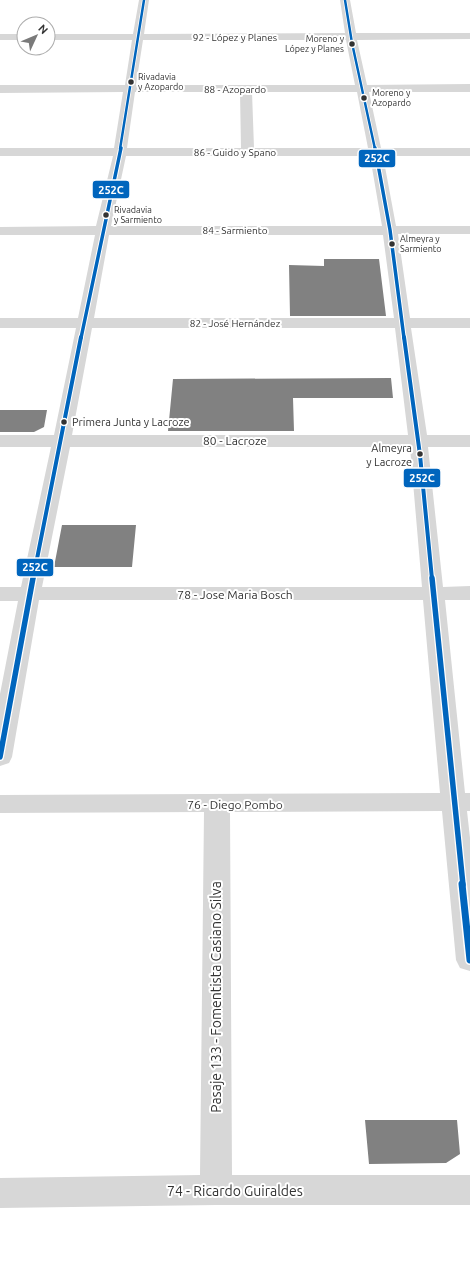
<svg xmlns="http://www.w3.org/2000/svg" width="470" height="1274" viewBox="0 0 470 1274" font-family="Ubuntu,sans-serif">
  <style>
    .building { fill: #818181 }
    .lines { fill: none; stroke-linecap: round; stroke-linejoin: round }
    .minor { fill: #d7d7d7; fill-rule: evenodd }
    .bus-1-far4-casing { stroke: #fff; stroke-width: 4 }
    .bus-1-far3-casing { stroke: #fff; stroke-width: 5.5 }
    .bus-1-far2-casing { stroke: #fff; stroke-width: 6 }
    .bus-1-far1-casing { stroke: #fff; stroke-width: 8 }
    .bus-1-casing { stroke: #fff; stroke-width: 10 }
    .bus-1-far4 { stroke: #0065bd; stroke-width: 2.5 }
    .bus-1-far3 { stroke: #0065bd; stroke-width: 3.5 }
    .bus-1-far2 { stroke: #0065bd; stroke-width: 4 }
    .bus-1-far1 { stroke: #0065bd; stroke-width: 5.5 }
    .bus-1 { stroke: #0065bd; stroke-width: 7 }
    .bus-dot { fill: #333; stroke: #fff; stroke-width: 1.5 }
    .labels { text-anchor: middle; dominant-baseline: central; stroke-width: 4; stroke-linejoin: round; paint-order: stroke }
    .far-bus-label { font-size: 9px; fill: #333; stroke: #fff; text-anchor: start }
    .far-street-label { font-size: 10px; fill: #333; stroke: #fff }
    .bus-label { font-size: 11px; fill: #333; stroke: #fff; text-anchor: start }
    .street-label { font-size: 12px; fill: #333; stroke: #fff }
    .near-street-label { font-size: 14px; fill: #333; stroke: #fff }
    .line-badge { stroke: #fff; stroke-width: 1.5 }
    .badge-label { font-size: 11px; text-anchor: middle; font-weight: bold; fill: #fff }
  </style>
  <rect width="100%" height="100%" fill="#fff"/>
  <path class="building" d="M324,259h55l7,57h-96l-1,-51 35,1z
    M391,378l2,20h-100l1,33h-126l5,-52z
    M0,410h47l-3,17 -10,5h-34z
    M62,525h74l-4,42h-78z
    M365,1120h92l3,34 -14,9 -77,1z"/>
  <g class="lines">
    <path class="minor" d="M139,0h10l-5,34 201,-1 -5,-33h10l6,33h114v6l-113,1 10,45 103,-1v8h-101l12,56h89v8h-87l13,70h74v8h-72l12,84h60v10h-59l16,107h43v12h-42l15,140 27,-1v14h-25l20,193h5v18h-3l3,27v133l-10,-3 -4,-8 -14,-149 -212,1 2,363h238v30h-254l-216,3v-30l200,-3 4,-363 -204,1v-18l440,-2 -17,-193h-384l-27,157 -3,6 -9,3v-72l18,-93h-18v-14h21l30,-140h-51v-12h54l22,-107h-76v-10h78l17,-83h-95v-8l96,-1 17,-70h-113v-8h114l9,-56 -123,1v-8h125l7,-45h-84v-6h85zM143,40h203l9,45h-219zM135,92h105l1,56h-114zM252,92h105l11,56h-114zM126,156h244l12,70h-271zM109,235h274l11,83h-300zM92,328h303l13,107h-336zM70,447h340l12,140h-380z
      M0,34h24v6h-24z"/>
    <g class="bus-1-far4-casing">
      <path id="bus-1-far4" d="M345,0l7,43 23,106
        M120,149l24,-149"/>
    </g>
    <g class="bus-1-far3-casing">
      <path id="bus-1-far3" d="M375,148l15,82 14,108
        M81,338l40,-190"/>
    </g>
    <g class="bus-1-far2-casing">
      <path id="bus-1-far2" d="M404,337l16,118 12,124
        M33,579l48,-242"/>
    </g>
    <g class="bus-1-far1-casing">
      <path id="bus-1-far1" d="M432,578l31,307
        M0,757l33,-179"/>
    </g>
    <g class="bus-1-casing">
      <path id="bus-1" d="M462,884l8,76"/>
    </g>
    <use href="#bus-1-far4" class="bus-1-far4"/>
    <use href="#bus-1-far3" class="bus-1-far3"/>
    <use href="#bus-1-far2" class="bus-1-far2"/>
    <use href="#bus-1-far1" class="bus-1-far1"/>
    <use href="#bus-1" class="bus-1"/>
  </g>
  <g class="bus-dot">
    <circle cx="352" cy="44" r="3.5"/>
    <circle cx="131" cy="82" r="3.5"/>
    <circle cx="364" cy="98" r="3.5"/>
    <circle cx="106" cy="215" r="3.5"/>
    <circle cx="392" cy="244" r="3.5"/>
    <circle cx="64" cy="422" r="3.5"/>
    <circle cx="420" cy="454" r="3.5"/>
  </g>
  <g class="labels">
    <g class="far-bus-label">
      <text x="344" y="39" text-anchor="end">Moreno y<tspan x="344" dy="10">López y Planes</tspan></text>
      <text x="138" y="77">Rivadavia<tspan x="138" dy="10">y Azopardo</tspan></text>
      <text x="372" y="93">Moreno y<tspan x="372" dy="10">Azopardo</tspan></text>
      <text x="114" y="210">Rivadavia<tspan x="114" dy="10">y Sarmiento</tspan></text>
      <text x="400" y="239">Almeyra y<tspan x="400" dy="10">Sarmiento</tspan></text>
    </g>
    <g class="far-street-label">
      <text x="235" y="37">92 - López y Planes</text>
      <text x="235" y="89">88 - Azopardo</text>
      <text x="235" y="152">86 - Guido y Spano</text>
      <text x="235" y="230">84 - Sarmiento</text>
      <text x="235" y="323">82 - José Hernández</text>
    </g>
    <g class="bus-label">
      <text x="72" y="422">Primera Junta y Lacroze</text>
      <text x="412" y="448" text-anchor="end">Almeyra<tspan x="412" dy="14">y Lacroze</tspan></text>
    </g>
    <g class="street-label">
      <text x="235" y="440">80 - Lacroze</text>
      <text x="235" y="594">78 - Jose Maria Bosch</text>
      <text x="235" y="804">76 - Diego Pombo</text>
    </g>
    <g class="near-street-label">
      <text transform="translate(216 997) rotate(-90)">Pasaje 133 - Fomentista Casiano Silva</text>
      <text x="235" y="1191">74 - Ricardo Guiraldes</text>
    </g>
  </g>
  <g class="line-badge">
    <rect x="358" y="149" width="38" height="19" rx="4" fill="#0065bd"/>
    <rect x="92" y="180" width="38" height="19" rx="4" fill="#0065bd"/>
    <rect x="403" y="468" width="38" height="20" rx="4" fill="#0065bd"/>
    <rect x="16" y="558" width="38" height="19" rx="4" fill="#0065bd"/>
  </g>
  <g class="badge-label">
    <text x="377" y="162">252C</text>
    <text x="111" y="194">252C</text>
    <text x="422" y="482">252C</text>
    <text x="35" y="571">252C</text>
  </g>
  <g transform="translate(36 36) rotate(46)"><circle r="19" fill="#ffffff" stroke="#adadad"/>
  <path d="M0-3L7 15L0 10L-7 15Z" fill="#7a7a7a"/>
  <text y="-6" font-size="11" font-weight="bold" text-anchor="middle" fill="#333333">N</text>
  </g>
</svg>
